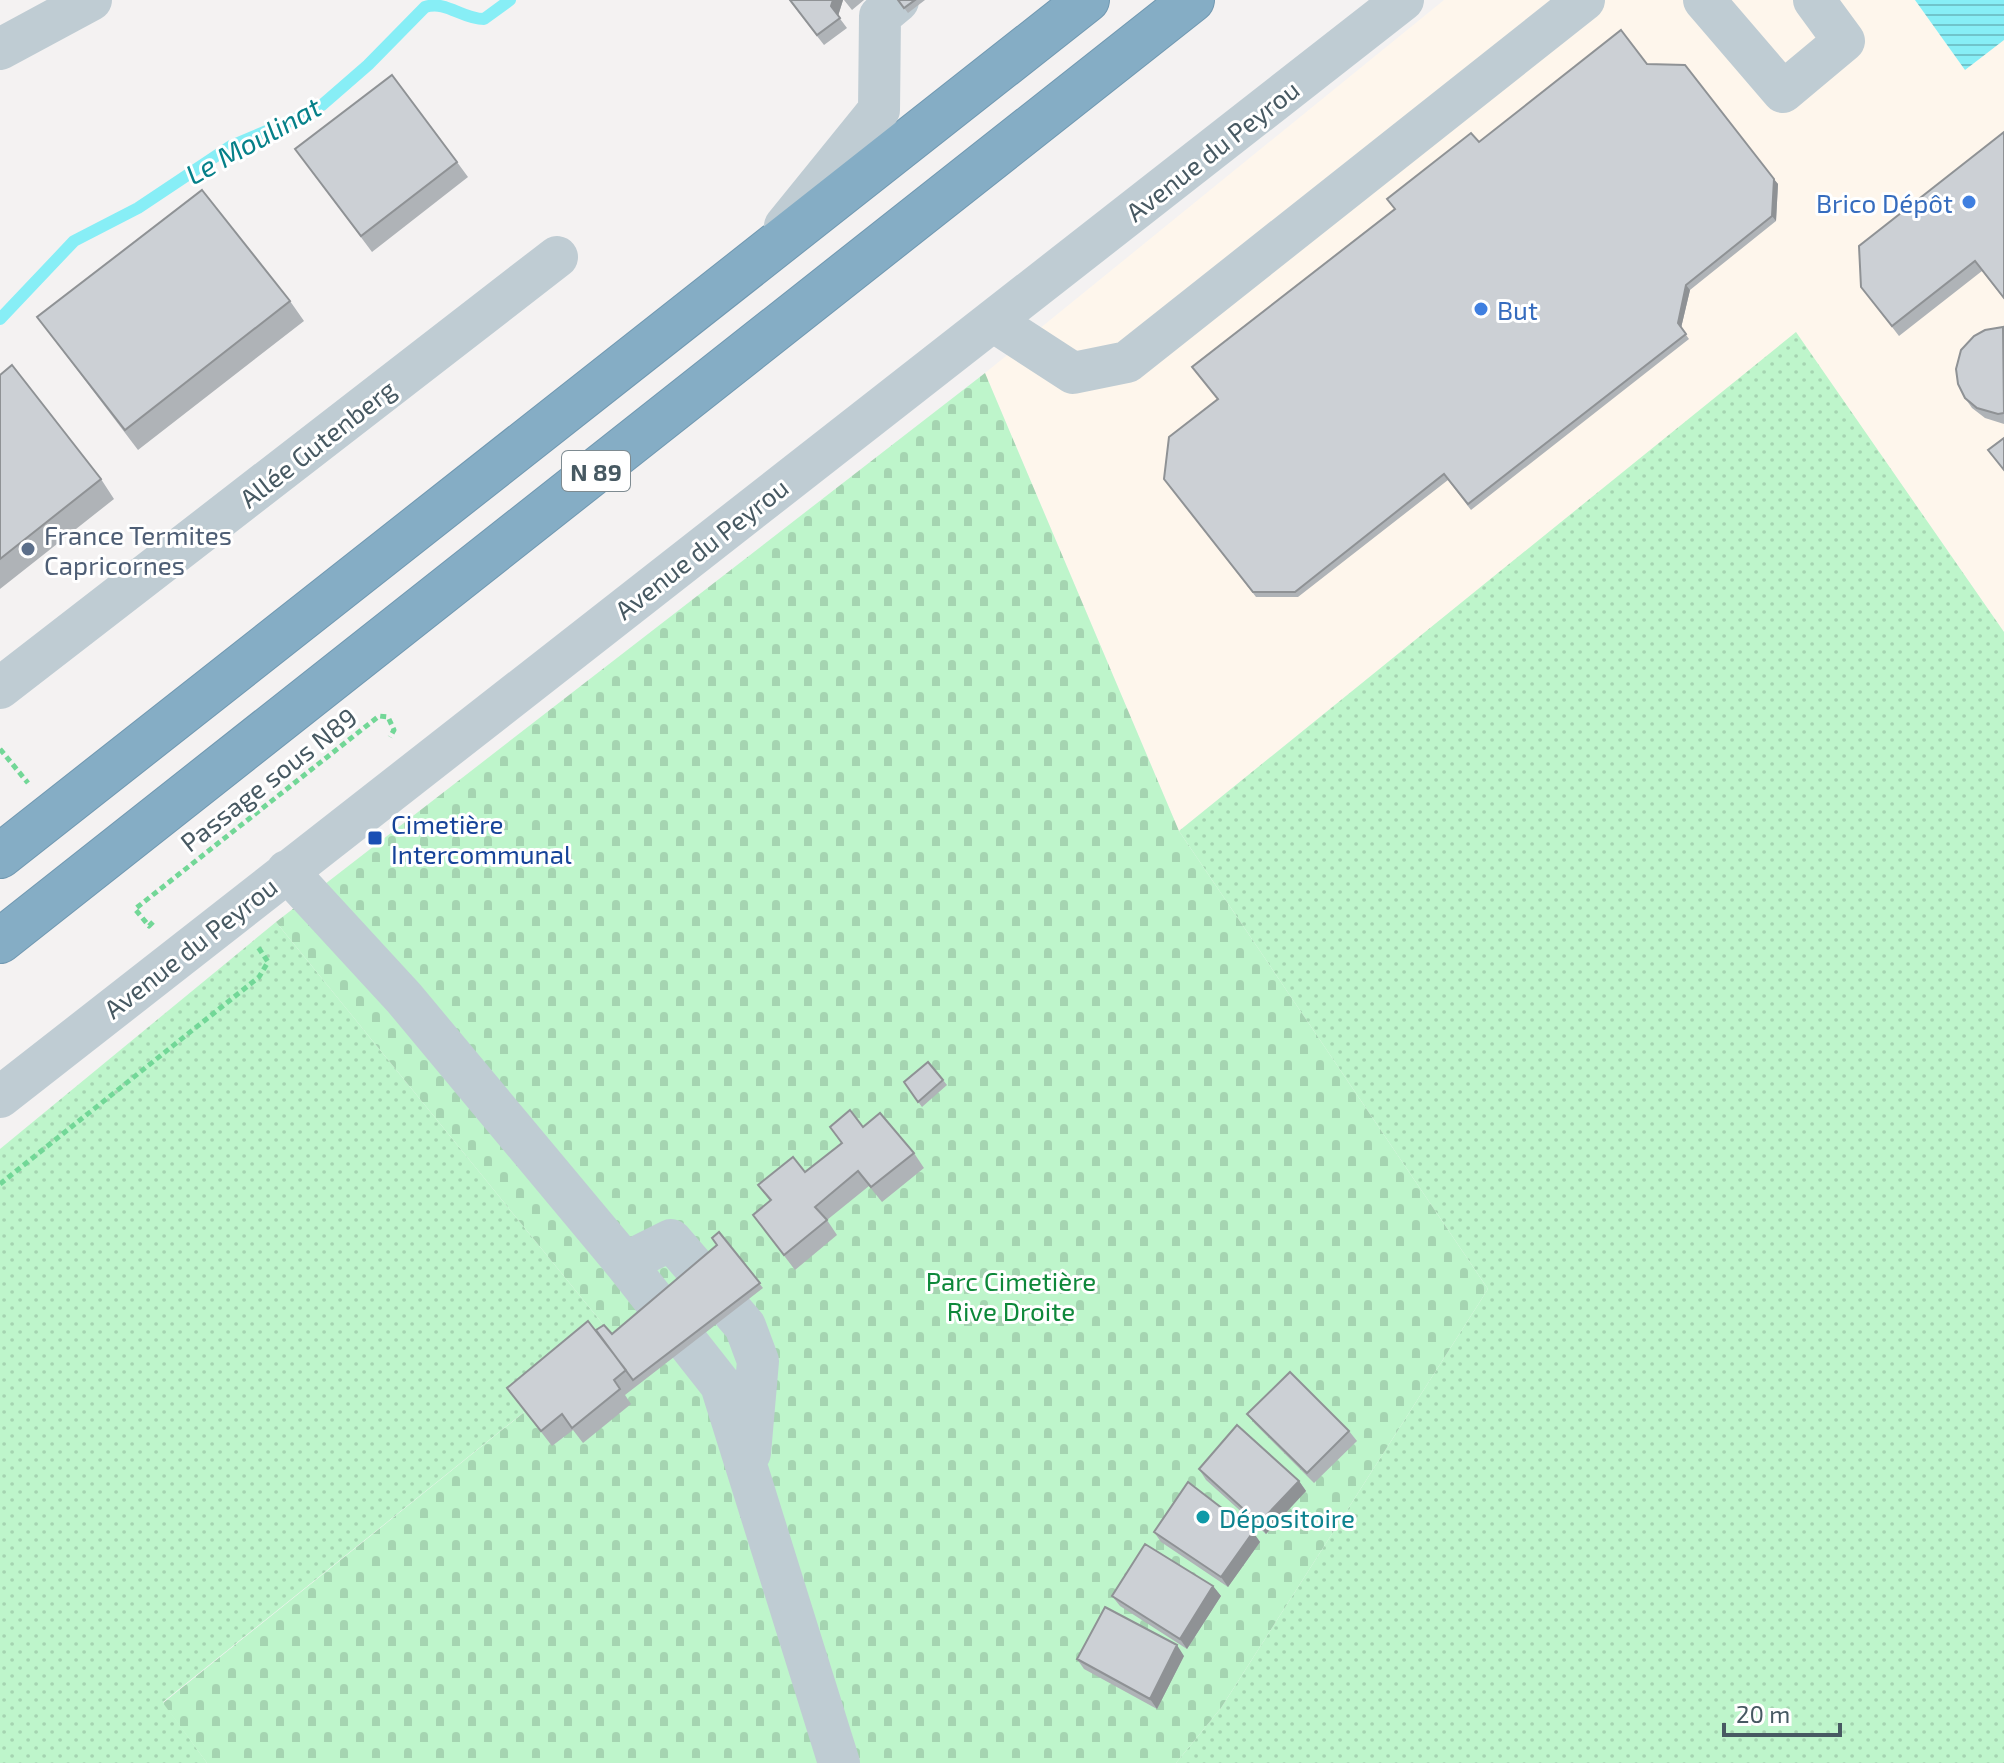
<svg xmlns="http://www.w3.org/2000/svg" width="2004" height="1763" viewBox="0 0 2004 1763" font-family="'Exo 2',sans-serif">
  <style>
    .commercial { fill: #fef6ec }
    .grass { fill: url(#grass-dots) }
    .cemetery { fill: url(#cemetery-stones) }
    .water { fill: url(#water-rules) }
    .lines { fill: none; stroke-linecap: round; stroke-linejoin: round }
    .stream { stroke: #87eef6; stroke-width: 12 }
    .highway-casing { stroke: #7098b1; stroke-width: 46 }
    .path { stroke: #72d797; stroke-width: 5; stroke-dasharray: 6 4; stroke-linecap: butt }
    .minor { stroke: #bfccd3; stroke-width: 42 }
    .highway { stroke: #85adc5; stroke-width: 44 }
    .wall { fill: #afb3b7 }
    .shaded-wall { fill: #8f9295 }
    .building { fill: #ccd0d5; stroke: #8f9295; stroke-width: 2 }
    .shop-dot { fill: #3f7fe0; stroke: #fff; stroke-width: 3 }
    .service-dot { fill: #5c6f8a; stroke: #fff; stroke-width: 3 }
    .transit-dot { fill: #1a4fb4; stroke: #fff; stroke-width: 3 }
    .culture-dot { fill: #0f9aa8; stroke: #fff; stroke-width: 3 }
    .labels { text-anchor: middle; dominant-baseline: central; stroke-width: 6; stroke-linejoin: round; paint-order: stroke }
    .shield { fill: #fff; stroke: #7e8b91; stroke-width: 2 }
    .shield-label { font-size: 24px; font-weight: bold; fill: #475962 }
    .street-label { font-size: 26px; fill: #475962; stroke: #fff }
    .shop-label { font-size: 26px; fill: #366cbe; stroke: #fff; text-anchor: end }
    .service-label { font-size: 26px; fill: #4e5e75; stroke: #fff; text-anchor: start }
    .transit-label { font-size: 26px; fill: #164399; stroke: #fff; text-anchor: start }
    .park-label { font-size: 26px; fill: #0e883a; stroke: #fff }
    .culture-label { font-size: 26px; fill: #0d838f; stroke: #fff; text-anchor: start }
    .water-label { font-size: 28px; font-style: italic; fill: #058089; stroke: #fff }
  </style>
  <defs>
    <pattern id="grass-dots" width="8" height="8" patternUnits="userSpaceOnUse" patternTransform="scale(2)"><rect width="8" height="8" fill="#bef5cb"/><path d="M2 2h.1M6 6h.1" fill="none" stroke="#a5d4b1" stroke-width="1.8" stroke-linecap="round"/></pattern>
    <pattern id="cemetery-stones" width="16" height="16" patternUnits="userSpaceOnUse" patternTransform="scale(2)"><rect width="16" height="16" fill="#bef5cb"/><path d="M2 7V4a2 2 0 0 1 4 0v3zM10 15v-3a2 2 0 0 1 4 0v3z" fill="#a5d4b1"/></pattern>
    <pattern id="water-rules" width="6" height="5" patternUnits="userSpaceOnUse" patternTransform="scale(2)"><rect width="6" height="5" fill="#87eef6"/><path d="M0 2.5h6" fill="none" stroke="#70c4cb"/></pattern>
  </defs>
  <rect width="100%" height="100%" fill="#f4f2f2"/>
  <path class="commercial" d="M1444,0h560v632l-208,-299 -617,498 -194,-458z"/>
  <path class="grass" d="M1796,332l208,300v1131h-828l45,-55 267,-419 -309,-458z
    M276,922l339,417 -452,363 44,61h-207v-614z"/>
  <path class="cemetery" d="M985,373l194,458 309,458 -267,419 -45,55h-969l-44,-60 452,-364 -339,-417z"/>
  <path class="water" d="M1915,0h89v40l-39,30z"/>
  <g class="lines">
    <path class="stream" d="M0,319l74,-78 64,-33 93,-62 69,-29 22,-12 46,-40 57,-58c21,-7 37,12 59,12l26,-19"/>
    <g class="highway-casing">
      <path id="highway" d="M0,856l1087,-856
        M0,941l1192,-941"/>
    </g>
    <path class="path" d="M0,749l28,34
      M153,922l-4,4 -14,-17 244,-193 9,1 6,13 -4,7
      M0,1184l259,-207 9,-15 -10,-15"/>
    <path class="minor" d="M1704,0l79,92 61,-51 -30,-41
      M0,49l91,-49
      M785,226l94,-116 1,-94 18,-15
      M993,321l80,52 54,-11 457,-362
      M0,688l557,-431
      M287,871l117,127 221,265 96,122 118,378
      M0,1097l1403,-1097
      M625,1263l46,-23 74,86 13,35 -8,92"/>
    <use href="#highway" class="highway"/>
  </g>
  <path class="wall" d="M789,0h54l-5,16 9,12 -23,17z
    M844,0h20l-12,10z
    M898,0h27l-17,13z
    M1647,64l131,120 -2,37 -86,69 -9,38 8,11 -218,171 -23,-30 -150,117h-42l-92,-118 53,-79 262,-258z
    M2004,132v167l-22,-28 -83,65 -38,-49z
    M295,149l162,13 11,15 -96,75z
    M290,301l14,20 -166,129 -101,-133z
    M2004,327v97l-19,-6 -13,-10 -7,-10z
    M0,375l101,104 13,20 -114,90z
    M943,1080l4,5 -25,22 -18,-25z
    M830,1127h33l51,26 10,15 -42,34 -13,-16 -42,34 10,15 -42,35 -42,-55 17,-14 -12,-16 47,-13 36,-29z
    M719,1232l44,56 -138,107 6,9 -48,39 -10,-13 -21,16 -45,-58 89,-58 16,4 105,-89z
    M1247,1414l102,17 8,10 -43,42 -59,-59z
    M1199,1469l100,12 7,10 -40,43 -60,-54z
    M1154,1532h99l7,10 -32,45 -67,-45z
    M1213,1586l8,10 -34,53 -67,-43 -8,-10z
    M1184,1656l-27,53 -73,-40 -7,-10z"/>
  <path class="shaded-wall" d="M833,0h10l-5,16 -7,-10z
    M1774,179l4,5 -2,37 -4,-5z
    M1686,285l4,5 -9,38 -3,-5z
    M1299,1481l7,10 -40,43 -7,-11z
    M1253,1532l7,10 -32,45 -7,-10z
    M1213,1586l8,10 -34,53 -7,-10z
    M1177,1645l7,11 -27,53 -7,-10z"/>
  <path class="building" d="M790,0h43l-2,6 9,12 -23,17z
    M898,0h17l-11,8z
    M1621,30l26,34 38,1 89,114 -2,37 -86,69 -8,38 8,11 -218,170 -24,-30 -149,118h-42l-89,-113 5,-42 49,-38 -26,-32 203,-158 -8,-10 84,-66 8,9z
    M392,75l65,87 -96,74 -66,-87z
    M2004,132v166l-29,-37 -83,65 -31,-39 -2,-41z
    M202,190l88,111 -165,129 -88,-113z
    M2003,327l1,86 -6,1 -21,-6 -12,-10 -7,-14 -2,-15 5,-19 13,-14 11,-6z
    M12,365l89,114 -101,80v-184z
    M2004,438v32l-16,-20z
    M928,1062l15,18 -25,22 -14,-20z
    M850,1110l13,17 17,-14 34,40 -43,34 -13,-16 -43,36 12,13 -43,35 -31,-40 18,-15 -13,-15 35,-28 12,15 37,-29 -12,-16z
    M719,1232l41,51 -127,97 -37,-50 8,-5 8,9 105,-89 -5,-7z
    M588,1321l38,49 -12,10 6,9 -48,39 -10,-14 -21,17 -34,-43z
    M1290,1372l59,59 -42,42 -60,-59z
    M1237,1425l62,56 -40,42 -60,-54z
    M1188,1482l65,50 -32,45 -67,-45z
    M1145,1544l68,42 -33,53 -68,-43z
    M1105,1607l72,38 -27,54 -73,-40z"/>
  <g class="shop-dot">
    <circle cx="1969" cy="202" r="8"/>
    <circle cx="1481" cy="309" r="8"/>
  </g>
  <circle class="service-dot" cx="28" cy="549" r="8"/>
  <rect class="transit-dot" x="367" y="830" width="16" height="16" rx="4"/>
  <circle class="culture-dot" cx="1203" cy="1517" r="8"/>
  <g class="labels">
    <rect class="shield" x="562" y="451" width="68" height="40" rx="6"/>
    <g class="shield-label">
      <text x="596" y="471">N 89</text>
    </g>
    <g class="street-label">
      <text transform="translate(1212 150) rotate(-38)">Avenue du Peyrou</text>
      <text transform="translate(317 443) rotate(-38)">Allée Gutenberg</text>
      <text transform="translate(701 548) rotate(-38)">Avenue du Peyrou</text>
      <text transform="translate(268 779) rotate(-38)">Passage sous N89</text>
      <text transform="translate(190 947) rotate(-38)">Avenue du Peyrou</text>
    </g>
    <g class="shop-label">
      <text x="1953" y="202">Brico Dépôt</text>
      <text x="1497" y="309" text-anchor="start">But</text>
    </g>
    <g class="service-label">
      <text x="44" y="534">France Termites<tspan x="44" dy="30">Capricornes</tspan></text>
    </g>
    <g class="transit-label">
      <text x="391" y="823">Cimetière<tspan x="391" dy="30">Intercommunal</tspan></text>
    </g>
    <g class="park-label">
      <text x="1011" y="1280">Parc Cimetière<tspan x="1011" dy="30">Rive Droite</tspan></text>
    </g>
    <g class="culture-label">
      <text x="1219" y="1517">Dépositoire</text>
    </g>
    <g class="water-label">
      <text transform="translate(253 140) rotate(-29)">Le Moulinat</text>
    </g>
  </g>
  <path d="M1724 1723v12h116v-12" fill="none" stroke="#475962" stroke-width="4"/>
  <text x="1736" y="1723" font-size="24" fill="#475962" stroke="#ffffff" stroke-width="6" paint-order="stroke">20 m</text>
</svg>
